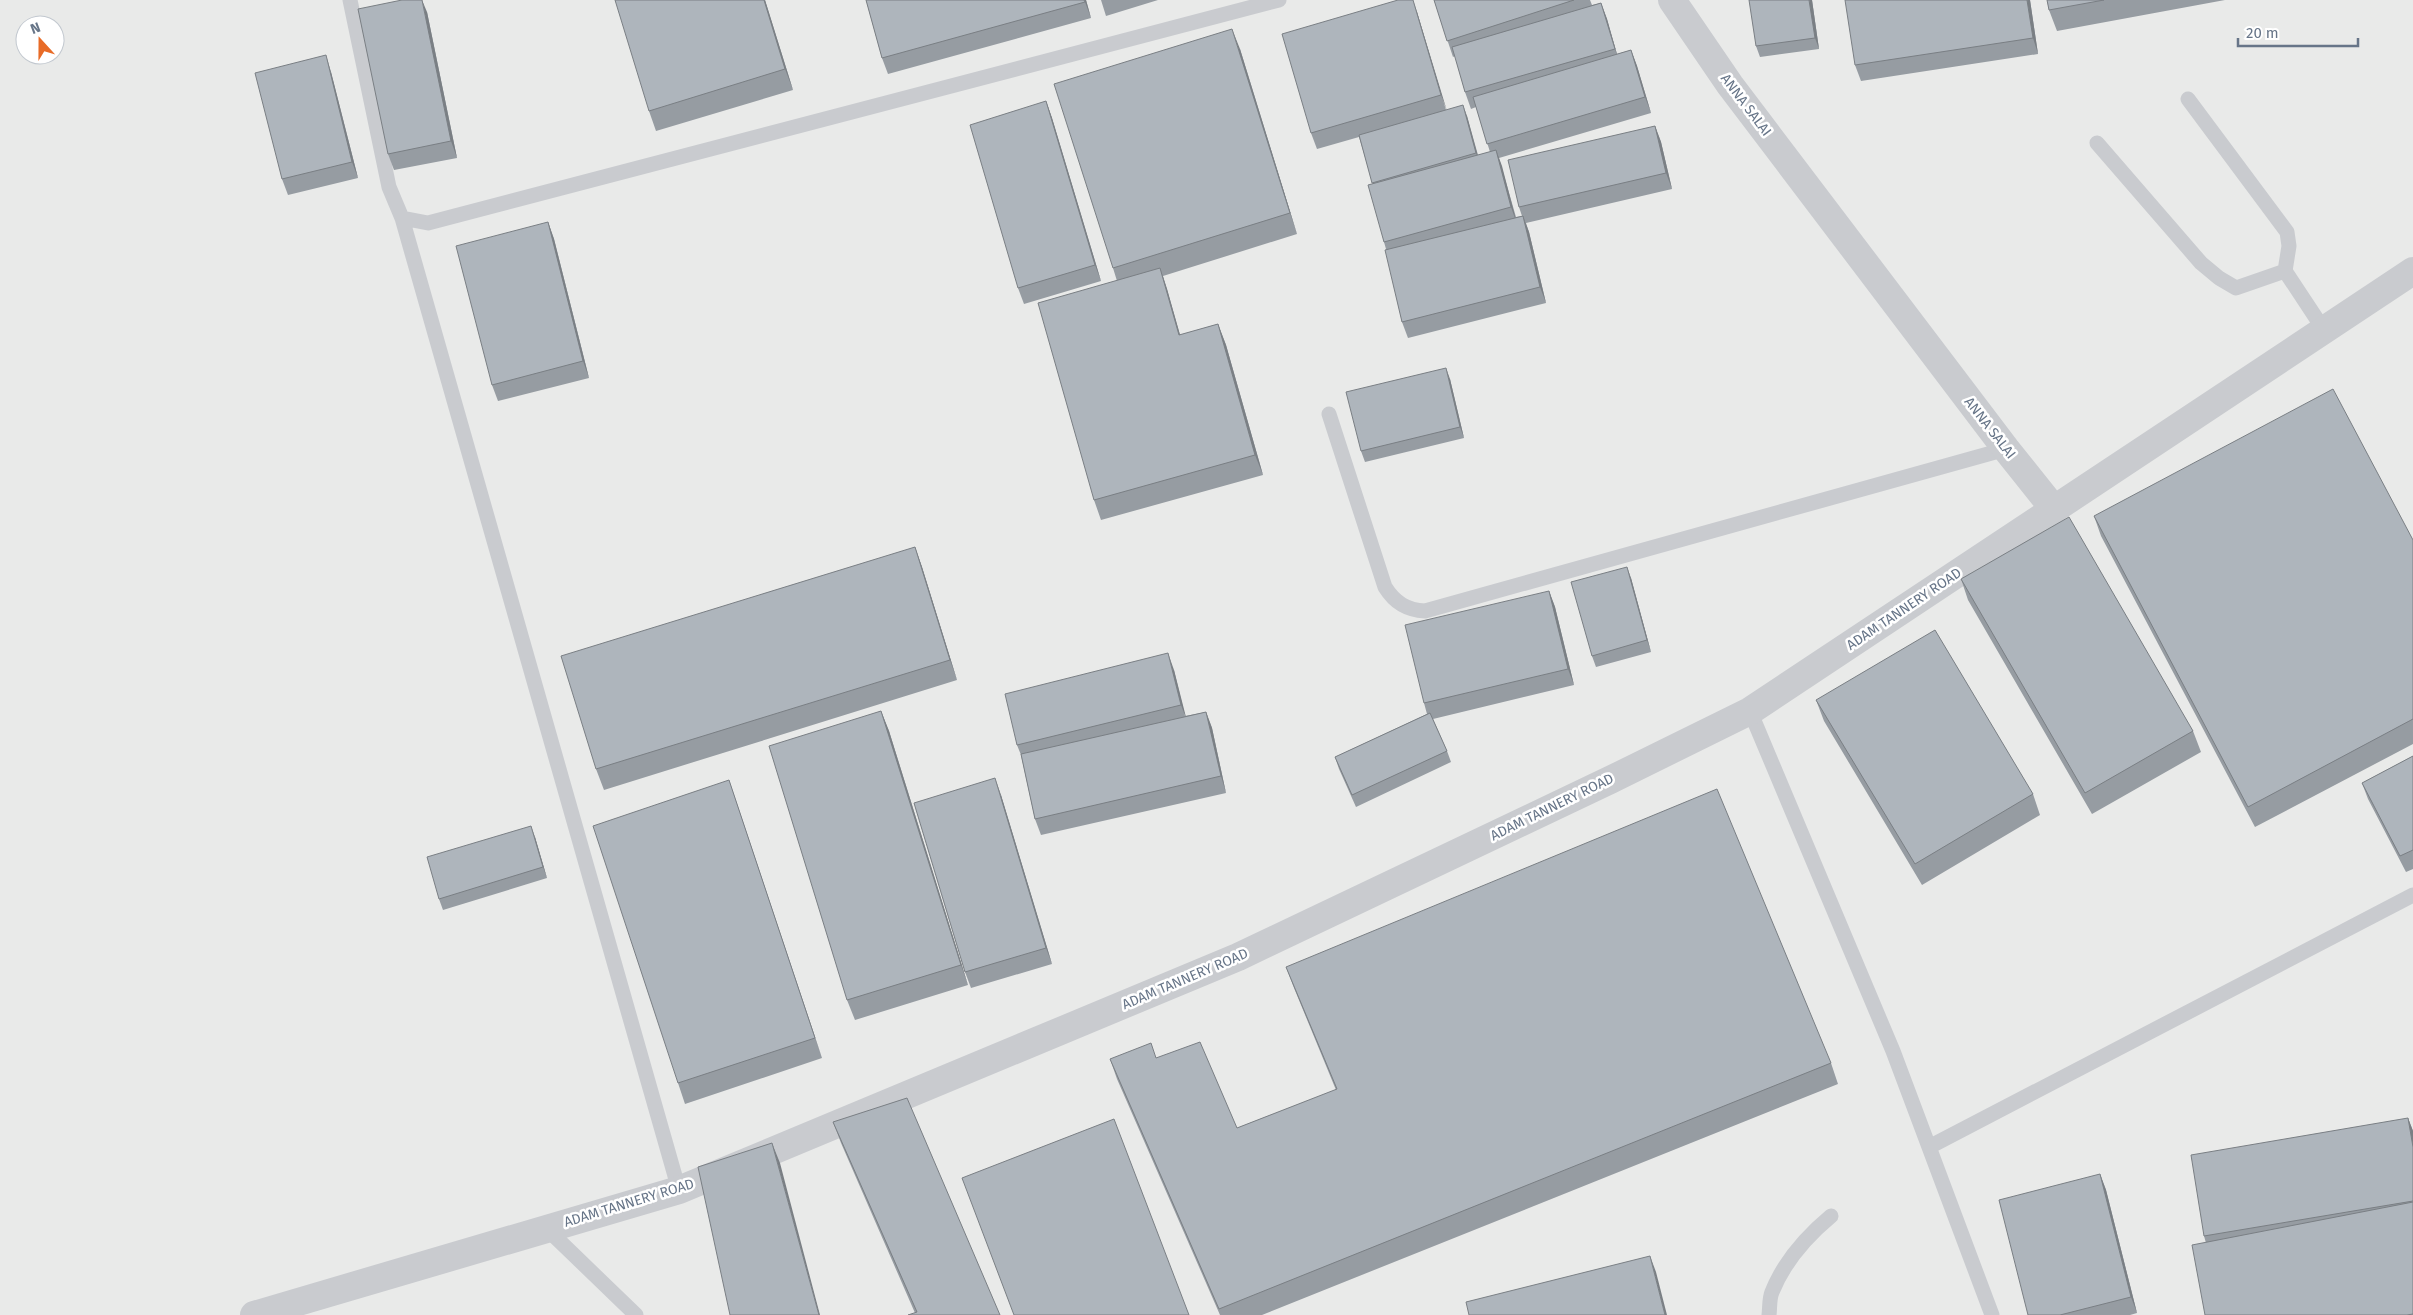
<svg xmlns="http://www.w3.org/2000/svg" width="2413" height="1315" viewBox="0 0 2413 1315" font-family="'Fira Sans',sans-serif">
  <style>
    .built { fill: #e9eae9; fill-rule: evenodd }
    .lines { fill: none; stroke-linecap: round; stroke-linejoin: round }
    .service { stroke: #c9cbcf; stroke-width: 15 }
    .tertiary { stroke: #c9cbcf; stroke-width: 28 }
    .wall { fill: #969ca2 }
    .shaded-wall { fill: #7a7f84 }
    .building { fill: #aeb5bc; stroke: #7a7f84 }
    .labels { text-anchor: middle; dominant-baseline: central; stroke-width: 5; stroke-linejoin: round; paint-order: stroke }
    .street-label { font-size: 14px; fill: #677588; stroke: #fff }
  </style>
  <rect width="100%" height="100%" fill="#f8f9f6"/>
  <path class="built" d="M0,0h2413v1315h-2413zM25,25h30v30h-30z"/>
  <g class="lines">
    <path class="service" d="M350,0l39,187 13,31 26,5 851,-223
      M2188,99l99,133 2,14 -4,25 39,59
      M2097,143l104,120 18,15 17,10 49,-17
      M402,218l277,972
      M1329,414l56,173c10,16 22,23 40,24l581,-162
      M1750,711l143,340 99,264
      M1929,1147l484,-252
      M546,1228l90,87
      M1769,1315c1,-7 0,-16 3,-23 12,-30 35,-56 59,-76"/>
    <path class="tertiary" d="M1672,0l58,85 276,364 48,60
      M254,1315l425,-125 559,-233 372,-177 140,-69 663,-440"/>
  </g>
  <path class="wall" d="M765,0l28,90 -137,41 -7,-20z
    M866,0h220l5,18 -203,56 -6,-16z
    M1101,0h57l-52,16z
    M1434,0h156l2,5 9,-2 6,16 10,35 14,-4 6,16 14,47 -152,45 17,59 6,-1 -3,-9 136,-81 6,16 11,47 -146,34 3,9 17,71 -138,35 -6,-16 -16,-73 -2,-7 -11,-58 -14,-47 -42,12 -6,-16 106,-121 29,98 21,6 11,39 12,-3 -14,-45 -5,2 -6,-17 -10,-36 -2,1z
    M1812,0l7,49 -59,8 -4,-11z
    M2030,0l8,54 -177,27 -6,-16z
    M2047,0h178l-168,31 -8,-21z
    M427,12l30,146 -63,12 -6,-16z
    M1240,49l57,185 -134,42 4,13 13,46 38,-11 8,21 37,130 -162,45 -7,-20 23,-219 -4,-13z
    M331,72l27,106 -70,17 -6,-16z
    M1046,101l6,17 49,163 -77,23 -6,-16z
    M548,222l6,17 35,139 -91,23 -6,-16z
    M1450,379l14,59 -99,24 -4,-11z
    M2094,516l319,24v204l-158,83 -154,-291z
    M915,547l7,20 35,113 -353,110 -8,-21z
    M1631,578l20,74 -55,15 -4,-11z
    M1961,579l232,152 8,21 -109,62 -124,-214z
    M1549,591l6,16 19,78 -141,34 14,32 4,11 -95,45 -17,-38 -4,-12 92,-43 -3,-11z
    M1174,670l11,46 21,-4 6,16 14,65 -185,42 -6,-16 -14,-64 -4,-10z
    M1816,700l217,94 7,21 -118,70 -98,-164z
    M881,711l8,20 79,254 -113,35 -8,-20z
    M2413,756v113l-7,3 -38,-73 -6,-16z
    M729,780l93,278 -137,46 -7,-21z
    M1001,795l51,169 -81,24 -6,-16z
    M535,837l12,41 -104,32 -4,-11z
    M1286,967l545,96 7,21 -576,231h-42l-103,-236 -7,-20 46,-1 81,70 99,-38 -42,-102z
    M2408,1118l5,13v184h-208l1,-72 -2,-7z
    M833,1122l167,193 -85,-2 -74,-170z
    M2100,1174l6,16 31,123 -7,2h-102z"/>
  <path class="shaded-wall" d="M422,0l5,12 30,146 -6,-17z
    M764,0h1l28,90 -8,-21z
    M1084,0h2l5,18 -6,-16z
    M1413,0l4,12 30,99 -6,-16z
    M1809,0h3l7,49 -4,-11z
    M2027,0h3l8,54 -5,-16z
    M1601,3l6,16 13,46 -5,-16z
    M1232,29l8,20 57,185 -7,-21z
    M1631,50l6,16 14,47 -6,-16z
    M326,55l5,17 27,106 -6,-16z
    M1046,101l6,17 49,163 -6,-16z
    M1463,105l4,11 13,48 -4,-11z
    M1655,126l6,16 11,47 -6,-16z
    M1496,150l6,16 15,58 -6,-17z
    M1523,216l6,16 17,71 -6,-16z
    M548,222l6,17 35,139 -6,-17z
    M1160,268l7,21 19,67 -7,-21z
    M1218,324l8,21 37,130 -8,-20z
    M1446,368l4,11 14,59 -4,-11z
    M915,547l7,20 35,113 -7,-20z
    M1627,567l4,11 20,74 -4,-12z
    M1549,591l6,16 19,78 -6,-16z
    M1168,653l6,17 13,51 -6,-16z
    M881,711l8,20 79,254 -7,-20z
    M1206,712l6,16 14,65 -5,-17z
    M995,778l6,17 51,169 -6,-16z
    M729,780l7,21 86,257 -7,-20z
    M531,826l4,11 12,41 -4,-11z
    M2408,1118l5,13v16z
    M772,1143l8,20 40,152h-1z
    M2100,1174l6,16 31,123 -6,-16z
    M1650,1256l6,16 11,43h-2z"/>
  <path class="building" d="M402,0h20l29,141 -63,13 -30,-145z
    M615,0h149l21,69 -136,42z
    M866,0h218l1,2 -203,56z
    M1398,0h15l28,95 -130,38 -29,-99z
    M1434,0h140l-127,41z
    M1749,0h60l6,38 -59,8z
    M1845,0h182l6,38 -178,27z
    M2047,0h57l-55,10z
    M1601,3l14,46 -150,43 -13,-45z
    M1232,29l58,184 -177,55 -59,-184z
    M1631,50l14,47 -158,47 -14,-47z
    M326,55l26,107 -70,17 -27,-106z
    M1046,101l49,164 -77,23 -48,-163z
    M1463,105l13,48 -104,30 -13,-48z
    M1655,126l11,47 -147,34 -11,-47z
    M1496,150l15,57 -127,35 -16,-57z
    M1523,216l17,71 -138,35 -17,-72z
    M548,222l35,139 -91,24 -36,-139z
    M1160,268l19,67 39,-11 37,131 -161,45 -56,-197z
    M1446,368l14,59 -99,24 -15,-59z
    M2333,389l80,151v179l-165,88 -154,-291z
    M2069,517l124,214 -108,62 -124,-214z
    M915,547l35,113 -354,109 -35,-113z
    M1627,567l20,73 -55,16 -21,-74z
    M1549,591l19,78 -144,34 -19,-78z
    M1935,630l98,164 -118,70 -99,-164z
    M1168,653l13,52 -164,40 -12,-51z
    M881,711l80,254 -114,35 -78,-254z
    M1206,712l15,64 -186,43 -14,-65z
    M1430,713l17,38 -95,44 -17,-38z
    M2413,756v94l-13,6 -38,-73z
    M995,778l51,170 -81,24 -51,-169z
    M729,780l86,258 -137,45 -85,-257z
    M1717,789l114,274 -612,246 -109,-250 41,-16 5,15 44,-16 37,86 100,-39 -51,-122z
    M531,826l12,41 -104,32 -12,-42z
    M907,1098l93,217h-92l9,-3 -84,-190z
    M2408,1118l5,29v54l-209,35 -13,-81z
    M1114,1119l75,196h-175l-52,-137z
    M772,1143l47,172h-89l-32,-148z
    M2100,1174l31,123 -71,18h-32l-29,-115z
    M2413,1202v112l-6,1h-202l-13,-70z
    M1650,1256l15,59h-196l-3,-13z"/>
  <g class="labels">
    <g class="street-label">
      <text transform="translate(1746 105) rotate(53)">ANNA SALAI</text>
      <text transform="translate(1990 428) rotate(52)">ANNA SALAI</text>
      <text transform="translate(1904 609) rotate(-34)">ADAM TANNERY ROAD</text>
      <text transform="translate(1552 807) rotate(-26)">ADAM TANNERY ROAD</text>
      <text transform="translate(1185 979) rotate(-23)">ADAM TANNERY ROAD</text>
      <text transform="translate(629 1203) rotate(-17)">ADAM TANNERY ROAD</text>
    </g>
  </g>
  <g transform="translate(40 40) rotate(339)"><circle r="24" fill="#ffffff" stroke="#c2c8cf"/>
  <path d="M0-4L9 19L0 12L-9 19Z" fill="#e86b27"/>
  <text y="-8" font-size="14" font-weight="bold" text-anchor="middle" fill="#677588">N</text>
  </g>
  <path d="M2238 38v8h120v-8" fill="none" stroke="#677588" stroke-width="2.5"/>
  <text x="2246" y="38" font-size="15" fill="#677588" stroke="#ffffff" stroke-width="4" paint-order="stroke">20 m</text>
</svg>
